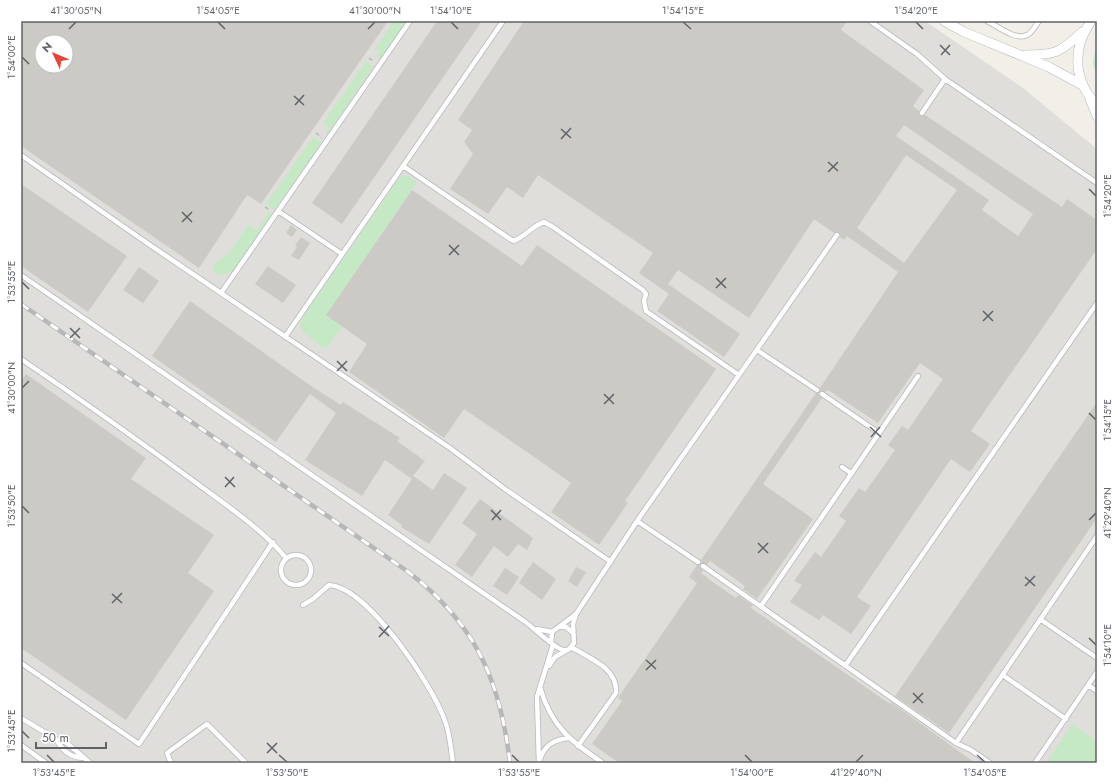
<svg xmlns="http://www.w3.org/2000/svg" width="1118" height="784" viewBox="0 0 1118 784" font-family="Jost,sans-serif">
  <style>
    .industrial { fill: #e0deda; fill-rule: evenodd }
    .green { fill: #c5e8c5 }
    .building { fill: #cccac5; fill-rule: evenodd }
    .lines { fill: none; stroke-linecap: round; stroke-linejoin: round }
    .service-casing { stroke: #b5b8bc; stroke-width: 6 }
    .minor-casing { stroke: #b5b8bc; stroke-width: 10 }
    .path { stroke: #9cc7a9; stroke-width: 1.5; stroke-dasharray: 4 2; stroke-linecap: butt }
    .service { stroke: #fff; stroke-width: 4.5 }
    .minor { stroke: #fff; stroke-width: 9 }
    .rail-casing { stroke: #b6b7b8; stroke-width: 4.5 }
    .rail { stroke: #fff; stroke-width: 3; stroke-dasharray: 9; stroke-linecap: butt }
    .ticks { fill: none; stroke: #5f6368; stroke-width: 1.5 }
    .neatline { fill: none; stroke: #5f6368; stroke-width: 1.5 }
    .ticks-label { font-size: 10px; text-anchor: middle; fill: #5f6368 }
  </style>
  <rect width="100%" height="100%" fill="#f1efe8"/>
  <path class="industrial" d="M21,21h904l98,67 74,61v614h-1076zM42,42h24v24h-24z"/>
  <path class="green" d="M394,21h12l-26,39 -4,-3 4,-5 -5,-3z
    M1097,42v37l-4,-17z
    M366,61l7,6 -45,67 -3,-2 4,-4 -6,-5z
    M313,137l9,6 -47,67 -9,-6z
    M408,176l9,6 -91,133 17,11 -15,20 -4,2 -20,-15 -4,-8 3,-8 97,-140z
    M269,212l3,2 -39,57 -12,4 -6,-1 -3,-5 3,-6 14,-10 19,-28 9,5z
    M1072,724l25,17v22h-51z"/>
  <path class="building" d="M21,21h367l-127,183 -14,-9 -48,73 -178,-122zM42,42h24v24h-24z
    M437,21h45l-140,203 -30,-21z
    M524,21h323l-6,9 83,60 -11,16 6,5 1,5 5,-1 137,92 5,-8 30,21v29l-126,182 19,13 -20,28 -19,-13 -94,138 14,9 -20,28 -28,-19 -4,5 -29,-18 12,-17 -8,-4 21,-29 6,5 25,-36 -7,-5 20,-28 6,4 30,-42 -7,-5 14,-19 6,4 35,-51 -23,-16 -42,60 -50,-33 -2,2 -5,-1 -1,-3 78,-116 -51,-36 -3,4 -4,-3 -1,-5 -5,1 -20,-14 -65,99 -71,-48 -10,14 72,50 -16,23 -67,-46 12,-17 -30,-21 14,-20 -115,-78 -15,23 -16,-11 -19,27 -38,-25 23,-35 -9,-12 8,-12 -14,-10zM904,125l129,89 -15,22 -36,-26 7,-10 -93,-64zM906,155l51,35 -53,73 -47,-35z
    M21,184l106,72 -39,56 -67,-46z
    M412,190l110,76 15,-21 179,124 -91,132 3,2 -29,42 -48,-33 20,-29 -41,-29 -66,-45 -20,29 -95,-66 18,-28 -41,-29z
    M291,225l6,5 -5,7 -6,-4z
    M301,237l9,6 -11,17 -8,-4 6,-9 -2,-2z
    M268,266l28,19 -13,18 -28,-19z
    M139,267l20,14 -16,22 -20,-13z
    M190,301l124,87 27,17 2,-3 57,36 -3,3 28,20 -12,15 20,14 11,-17 23,15 -38,56 -28,-17 1,-2 -14,-10 24,-36 -27,-19 -23,36 -57,-36 31,-47 -26,-19 -34,48 -124,-86z
    M26,374l120,84 -15,21 83,56 -26,38 26,18 -88,129 -105,-72v-267z
    M816,393h2l4,5 -59,86 50,35 -56,80 -14,-10 2,-3 -35,-25 -3,4 -5,-2 -1,-3z
    M1097,402v116l-148,215 -54,-37z
    M480,499l53,39 -6,12 -9,-6 -10,13 -14,-11 -22,31 -17,-12 22,-31 -15,-11z
    M533,562l23,17 -14,21 -23,-17z
    M697,565h2l4,6 -2,2 16,12 19,13 2,-3 15,10 -2,3 139,96 1,-2 84,61h-356l-27,-19 30,-43 -4,-3 79,-115 -8,-6z
    M576,567l10,5 -9,15 -9,-6z
    M505,568l14,9 -12,18 -14,-9z"/>
  <g class="lines">
    <g class="service-casing">
      <path id="service" d="M870,21l47,33 28,25 152,104
        M987,21c10,5 29,20 40,14 5,-2 9,-10 12,-14
        M922,113l23,-34
        M21,155l126,88 303,205 55,41 106,73
        M403,166l110,75c12,-4 19,-15 31,-19l9,5 90,63 3,4 -2,7 2,10 93,64
        M278,211l64,43
        M21,275l503,346c9,6 32,29 40,29
        M221,293l189,-272
        M285,337l218,-316
        M757,350l60,40
        M21,359c59,40 117,81 174,123 32,24 66,46 91,76
        M822,394l57,39
        M842,467l9,6
        M637,521l61,41
        M281 570a15 15 0 1 1 30 0a15 15 0 1 1-30 0Z
        M703,566l253,177 141,-207
        M303,605l10,-6 16,-14c39,2 104,101 116,136 5,13 6,28 8,42
        M761,606l157,-230
        M1040,619l57,39
        M561,627h5l7,6
        M537,629l15,3
        M551,642l1,-10 24,-18 61,-93 200,-286
        M571,647c18,11 47,21 45,46l-38,53
        M21,663l118,81 134,-202
        M549,666l6,-9 14,-8 5,-6 -1,-19 3,-10
        M845,666l252,-363
        M1004,676l62,43
        M1088,685l9,6
        M540,687c11,39 30,54 63,76
        M21,718l35,21 11,4 23,20
        M56,739c7,12 13,18 28,19
        M956,743l15,7 19,13
        M21,745l25,18
        M540,759c5,-14 13,-19 28,-21
        M171,763l-4,-10 40,-29 39,39
        M539,763l-2,-66 16,-52
        M1035,763l62,-91"/>
    </g>
    <g class="minor-casing">
      <path id="minor" d="M944,21l20,11 85,35 33,18
        M1091,21c-19,27 -18,60 6,84
        M1025,55c30,0 35,-2 57,-23
        M1090,99l7,17"/>
    </g>
    <path class="path" d="M369,58l4,3
      M316,133l5,4
      M265,207l5,3"/>
    <use href="#service" class="service"/>
    <use href="#minor" class="minor"/>
    <g class="rail-casing">
      <path id="rail" d="M21,304l386,267c68,52 93,108 103,192"/>
    </g>
    <use href="#rail" class="rail"/>
  </g>
  <path class="ticks" d="M218,22l7,7M451,22l7,7M683,22l8,7M916,22l7,7M69,29l7,-7M368,29l7,-7M940,45l10,10M941,55l9,-10M22,57l7,7M294,96l10,9M295,105l9,-10M561,129l10,9M561,139l10,-11M828,162l10,9M828,172l10,-10M1089,189l7,7M182,212l10,10M182,222l10,-10M449,245l10,10M449,255l10,-10M716,278l10,10M22,282l7,7M716,288l10,-10M983,311l10,10M983,321l10,-10M70,328l10,10M70,338l10,-10M337,361l10,10M337,371l10,-10M22,388l7,-7M604,394l10,10M604,404l10,-10M1089,413l7,7M870,427l11,10M871,437l9,-10M225,477l10,10M225,487l9,-10M22,506l7,7M491,510l10,10M492,520l9,-10M1089,520l7,-7M758,543l10,10M758,553l10,-10M1025,577l10,9M1025,586l10,-10M112,594l10,9M112,603l10,-10M379,627l10,9M379,637l10,-11M1089,638l7,7M646,660l10,9M646,670l10,-10M913,693l10,10M913,703l10,-10M22,731l7,7M267,743l10,10M267,753l10,-10M47,755l7,7M279,755l8,7M512,755l7,7M745,755l7,7M977,755l8,7M856,762l7,-7"/>
  <rect width="1118" height="784" fill="none" stroke="#ffffff" stroke-width="44"/>
  <g transform="translate(54 54) rotate(314)"><circle r="19" fill="#ffffff" stroke="#bfc1c3"/>
  <path d="M0-3L7 15L0 10L-7 15Z" fill="#ea4335"/>
  <text y="-6" font-size="11" font-weight="bold" text-anchor="middle" fill="#5f6368">N</text>
  </g>
  <path d="M36 742v6h70v-6" fill="none" stroke="#5f6368" stroke-width="2"/>
  <text x="42" y="742" font-size="12" fill="#5f6368" stroke="#ffffff" stroke-width="3" paint-order="stroke">50 m</text>
  <rect x="22" y="22" width="1074" height="740" class="neatline"/>
  <g class="ticks-label">
    <text x="76" y="14">41°30'05"N</text>
    <text x="218" y="14">1°54'05"E</text>
    <text x="375" y="14">41°30'00"N</text>
    <text x="451" y="14">1°54'10"E</text>
    <text x="683" y="14">1°54'15"E</text>
    <text x="916" y="14">1°54'20"E</text>
    <text transform="translate(11 57) rotate(-90)" y="4">1°54'00"E</text>
    <text transform="translate(1107 196) rotate(-90)" y="4">1°54'20"E</text>
    <text transform="translate(11 282) rotate(-90)" y="4">1°53'55"E</text>
    <text transform="translate(11 388) rotate(-90)" y="4">41°30'00"N</text>
    <text transform="translate(1107 420) rotate(-90)" y="4">1°54'15"E</text>
    <text transform="translate(11 506) rotate(-90)" y="4">1°53'50"E</text>
    <text transform="translate(1107 513) rotate(-90)" y="4">41°29'40"N</text>
    <text transform="translate(1107 645) rotate(-90)" y="4">1°54'10"E</text>
    <text transform="translate(11 731) rotate(-90)" y="4">1°53'45"E</text>
    <text x="54" y="776">1°53'45"E</text>
    <text x="287" y="776">1°53'50"E</text>
    <text x="519" y="776">1°53'55"E</text>
    <text x="752" y="776">1°54'00"E</text>
    <text x="856" y="776">41°29'40"N</text>
    <text x="985" y="776">1°54'05"E</text>
  </g>
</svg>
